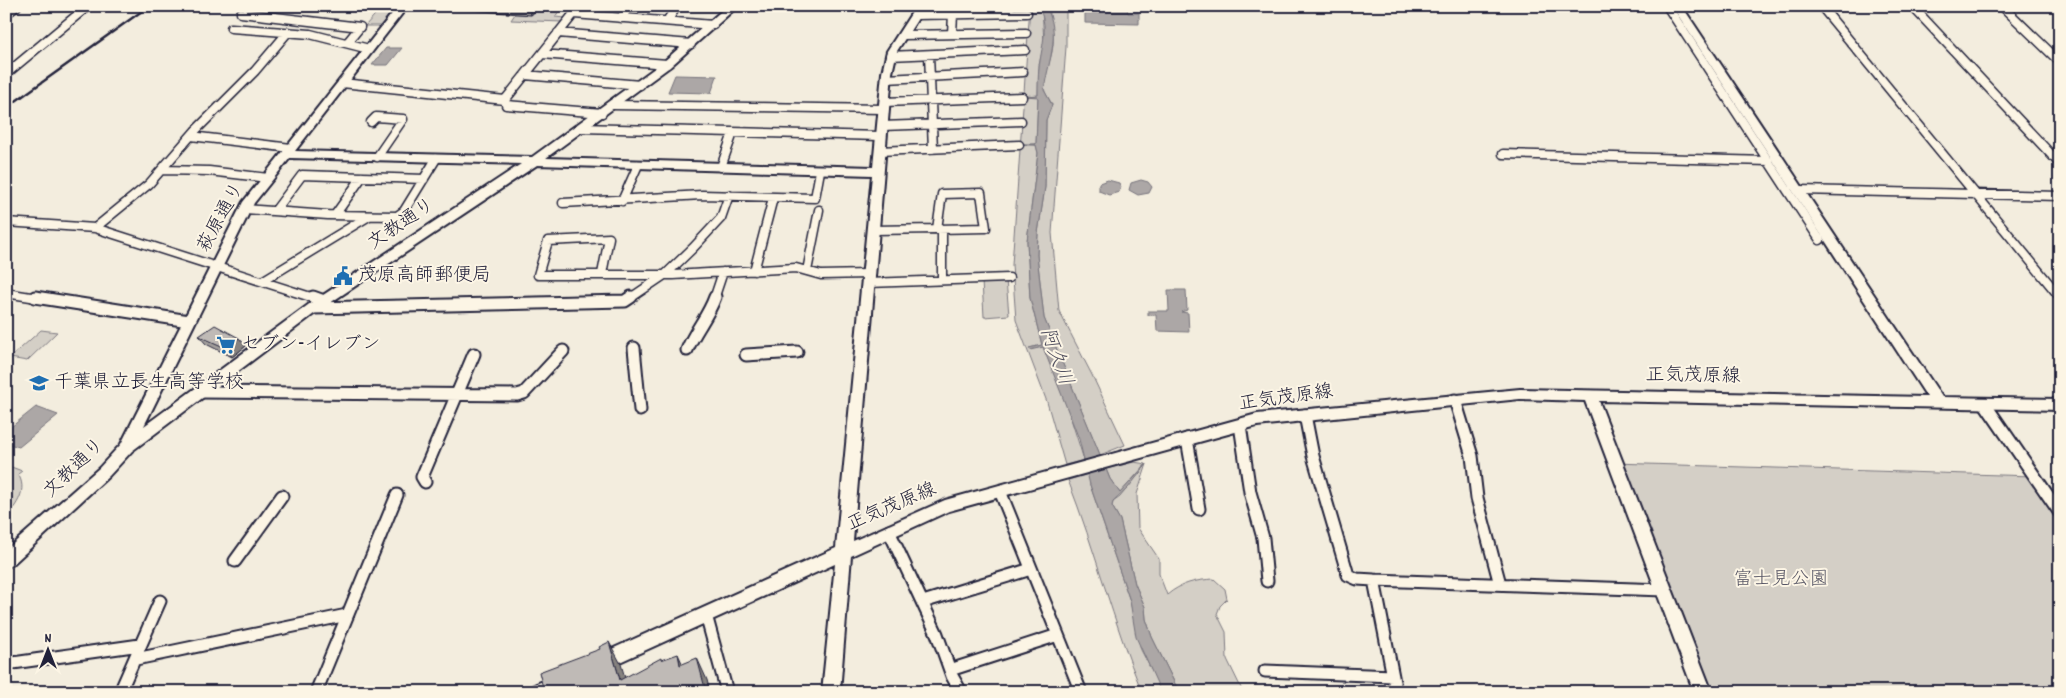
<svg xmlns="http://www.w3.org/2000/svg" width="2066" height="698" viewBox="0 0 2066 698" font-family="Dekko,'Klee One',sans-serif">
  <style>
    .green { fill: #d4cfc6; stroke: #7b7880 }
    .water { fill: #aca7a6; stroke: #75727b }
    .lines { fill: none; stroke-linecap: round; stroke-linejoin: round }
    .street-far1-casing { stroke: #22223b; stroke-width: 11 }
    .street-casing { stroke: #22223b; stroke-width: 15 }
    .secondary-casing { stroke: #22223b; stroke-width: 4 }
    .street-far1 { stroke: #fcf5e5; stroke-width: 8 }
    .street { stroke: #fcf5e5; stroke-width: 11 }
    .secondary { fill: #fcf5e5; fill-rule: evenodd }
    .rail { stroke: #22223b; stroke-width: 2.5 }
    .wall { fill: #a4a09d; stroke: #22223b }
    .shaded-wall { fill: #86827f; stroke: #22223b }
    .building { fill: #bfbab6; stroke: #22223b }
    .labels { text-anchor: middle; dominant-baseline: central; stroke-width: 4; stroke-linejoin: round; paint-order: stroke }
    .street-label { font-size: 19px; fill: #22223b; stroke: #fcf5e5 }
    .poi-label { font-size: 19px; fill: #22223b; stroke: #fcf5e5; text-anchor: start }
    .park-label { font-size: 19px; fill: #575665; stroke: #fcf5e5 }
    .water-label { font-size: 20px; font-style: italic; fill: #525160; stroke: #fcf5e5 }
  </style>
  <rect width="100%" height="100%" fill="#f3edde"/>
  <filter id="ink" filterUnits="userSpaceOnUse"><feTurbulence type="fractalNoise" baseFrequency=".02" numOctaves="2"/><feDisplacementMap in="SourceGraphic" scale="10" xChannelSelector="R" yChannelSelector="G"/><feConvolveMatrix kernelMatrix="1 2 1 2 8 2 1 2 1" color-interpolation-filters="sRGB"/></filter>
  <g filter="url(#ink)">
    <path class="green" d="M1030,6h12l2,38 -5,21 -1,31 -13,-1 13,1 -2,48 -13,1h13l2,8 -11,88 3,57 12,47 -13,3 1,1 13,-2 23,56 18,57 -19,5 -18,-63 -31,-82 -4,-55z
      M1050,6h16v41l-14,186 7,78 33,64 33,70 -25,10 -56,-137 -7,-63 1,-22 7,-46 1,-68 6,-14c-2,-6 -8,-12 -8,-18 0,-15 8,-28 9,-42 2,-12 -5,-31 -3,-39z
      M382,7l12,2 -14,17h-15z
      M537,9l22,2 -4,6 10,1 -3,4 -51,-2 4,-6 17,1z
      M1006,280l3,35 -25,2 -2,-36z
      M41,330l16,2 -30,29 -17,-3z
      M1134,462l12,2 -26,29 -10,-14 -4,-10z
      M1614,463l419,13 27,38v178h-357z
      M1147,464l-10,30 1,34 21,31v15l8,21c14,-12 29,-15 47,-16l11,10 2,10 -7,7 -3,8 9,18 1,27 16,33h-64l-27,-55 -6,-18 -1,-12 -10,-23 -15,-64 -8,-14 1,-4 7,-5z
      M6,465l16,6 -4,3c10,16 -1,31 -12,43z
      M1089,474l1,11 40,116 11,49 18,34 2,8h-19c-29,-70 -47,-143 -74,-212z"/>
    <path class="water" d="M1042,6h8l-1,7c10,23 0,48 -4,71l-1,6 8,15 -6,15 -1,67 -7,46 -1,22 7,63 66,161 10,14 27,-29 -19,24 -15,14 -1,4 8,14 15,64 10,23 1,12 6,18 27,55h-18l-25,-55 -6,-36 -40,-116 -11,-46 -36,-92 -13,3 -1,-2 13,-3 -12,-47 -3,-57 11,-88 -2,-8 -13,-1h13l2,-47 -13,-1 13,-1c0,-9 0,-18 1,-27 2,-20 10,-39 1,-58z
      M1085,8h42l1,5h11v11l-54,-1z
      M386,48h16l-14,17h-16z
      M675,75l42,1 -6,17 -43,-1z
      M1108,180l11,3 2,4 -2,5 -10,3 -10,-4v-8z
      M1141,180l7,2 4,5 -3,6 -11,2 -9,-5 2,-7z
      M1168,290h18l1,20 -6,2 7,1 1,19 -32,-1 -1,-16h-8v-4h21z
      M36,407l22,8 -39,32 -13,-4v-12z"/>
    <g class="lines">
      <g class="street-far1-casing">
        <path id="street-far1" d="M1667,6l153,234
          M1821,6l239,291
          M1912,6l148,158
          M2002,6l58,56
          M241,13l119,14 -13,16
          M6,14l11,-8
          M574,14l139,11
          M916,15l111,-2
          M621,18l8,-12
          M667,21l10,-15
          M231,28l79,6 59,15
          M558,33l133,11
          M952,34l1,-20
          M903,35l123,-2
          M542,54l125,10
          M929,55l4,94
          M890,56l135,-6
          M6,74l82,-68
          M525,75l115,10
          M886,79l137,-7
          M342,83l163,17 1,5 96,8
          M505,100l75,-94
          M884,102l138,-5
          M613,105l270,4
          M371,122l5,-5 27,2 -26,38
          M882,126l139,-5
          M581,128l299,8
          M191,136l100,12
          M879,151l140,-6
          M1503,154l266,7
          M721,167l12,-34
          M162,170l47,1 59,7
          M1799,190l261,6
          M981,193l5,35 -49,1 5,-35z
          M622,201l16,-36
          M563,203l139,-8 113,3 5,-27
          M245,209l83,6 69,1 7,-5 32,-52
          M275,211l27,-36 122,4
          M335,215l27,-38
          M6,222l89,6 222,71
          M95,228l54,-44 46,-53 60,-60 33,-39
          M942,229v51
          M873,230l64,-1
          M754,271l19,-73
          M807,271l12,-61
          M602,274l7,-36 -61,3 -10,34h135l123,-7 25,7 47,-1
          M264,280l105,-64
          M868,283l141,-5
          M6,293l37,6
          M629,299l37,-25 27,-26 28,-30 8,-23
          M714,299l9,-27"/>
      </g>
      <g class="street-casing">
        <path id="street" d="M35,297l154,24
          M313,297l11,4
          M313,308l312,-7 6,-4
          M634,348l6,62
          M687,350c8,-20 21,-33 28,-53
          M746,355l51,-3
          M201,392l316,3 7,-2 39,-42
          M1455,400l17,56 5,42 23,86
          M1985,404l75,109
          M1305,415l8,41 35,119 9,4 17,1 290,10
          M1240,425l10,67 13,46 4,43
          M1187,439l12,70
          M425,482l-3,-5 52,-123
          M1000,491l81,201
          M889,531l48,103 15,42 9,16
          M235,561l47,-65
          M1374,580l22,112
          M923,602l108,-33
          M706,615l21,77
          M136,659l211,-44
          M6,664l134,-19
          M950,670l108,-35
          M1265,671l128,5
          M120,692l40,-91
          M316,692l81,-197"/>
      </g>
      <g class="secondary-casing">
        <path id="secondary" d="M398,6h10l-113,145 237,6 131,-95 64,-56h11l-67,60 -125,92 327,9 9,-94 5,-22 29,-45h10l-29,45 -5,22 -39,468 92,-41 312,-86 263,-25 407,8 -255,-391h10l260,391 118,2v11l-461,-9 113,291h-18l-109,-291 -65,-2 -263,27 -308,85 -98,45 -11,136h-18l13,-128 -235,107 -6,-2 -3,-6 3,-6 242,-109 36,-373 -335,-10 -219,146 -186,140 -23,25 -97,89 -6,2v-17l93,-82 22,-24 122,-242zM290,158l231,6 -213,141 -164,121 110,-223z
          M560,673l6,2 3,6c-7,15 -26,11 -40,11l3,-6z"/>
      </g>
      <use href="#street-far1" class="street-far1"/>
      <use href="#street" class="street"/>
      <use href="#secondary" class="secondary"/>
      <path class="rail" d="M6,108l143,-102"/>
    </g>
    <path class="wall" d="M445,6h93l-7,9 -85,-7z
      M199,336l47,10 -14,11 -26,-13z"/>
    <path class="shaded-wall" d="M528,6h10l-7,9z
      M239,338l7,8 -14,11 -6,-9z
      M609,642l12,22 8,28 -9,-12z
      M678,654l10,22 -8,-11z
      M697,658l10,22 3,12h-13z"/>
    <path class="building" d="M215,325l24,13 -13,10 -27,-12z
      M609,642l11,38 41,-22v2l17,-6 2,11 17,-7 8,30 -8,4h-153l-5,-20 61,-23 -1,-2z"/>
  </g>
  <defs>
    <g id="civic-bare" transform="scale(1.5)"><path d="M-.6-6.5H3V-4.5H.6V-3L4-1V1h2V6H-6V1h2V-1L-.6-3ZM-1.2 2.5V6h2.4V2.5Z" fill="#1f6fb2" stroke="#fcf5e5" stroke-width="2.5" paint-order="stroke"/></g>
    <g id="supermarket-bare" transform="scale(1.5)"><path d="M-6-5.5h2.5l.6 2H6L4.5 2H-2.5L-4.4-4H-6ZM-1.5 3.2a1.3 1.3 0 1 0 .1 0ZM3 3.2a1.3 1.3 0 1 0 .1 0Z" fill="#1f6fb2" stroke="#fcf5e5" stroke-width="2.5" paint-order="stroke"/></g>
    <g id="school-bare" transform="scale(1.5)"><path d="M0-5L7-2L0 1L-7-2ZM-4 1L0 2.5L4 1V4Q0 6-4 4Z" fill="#1f6fb2" stroke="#fcf5e5" stroke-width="2.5" paint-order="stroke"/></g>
  </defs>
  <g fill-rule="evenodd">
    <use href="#civic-bare" x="343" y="276"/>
    <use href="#supermarket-bare" x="226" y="345"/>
    <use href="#school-bare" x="39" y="383"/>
  </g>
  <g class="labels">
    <g class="street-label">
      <text transform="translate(222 218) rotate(-61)">萩原通り</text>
      <text transform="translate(402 225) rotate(-34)">文教通り</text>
      <text transform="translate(1693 377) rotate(1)">正気茂原線</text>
      <text transform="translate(1286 399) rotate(-8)">正気茂原線</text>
      <text transform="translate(75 469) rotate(-44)">文教通り</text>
      <text transform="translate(892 508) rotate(-23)">正気茂原線</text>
    </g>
    <g class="poi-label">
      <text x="358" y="276">茂原高師郵便局</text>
      <text x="241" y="345">セブン-イレブン</text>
      <text x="54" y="383">千葉県立長生高等学校</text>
    </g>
    <g class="park-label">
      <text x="1781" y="580">富士見公園</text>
    </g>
    <g class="water-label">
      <text transform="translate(1055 357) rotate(70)">阿久川</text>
    </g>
  </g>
  <rect width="2066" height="698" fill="none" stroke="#fcf5e5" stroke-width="25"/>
  <rect x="12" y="12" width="2041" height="673" fill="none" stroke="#22223b" stroke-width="2" filter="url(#ink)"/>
  <g transform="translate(48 650)" stroke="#fcf5e5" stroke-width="4" paint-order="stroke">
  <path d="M0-4L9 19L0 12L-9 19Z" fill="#22223b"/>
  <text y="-8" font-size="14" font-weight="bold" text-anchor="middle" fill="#22223b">N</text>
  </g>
</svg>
